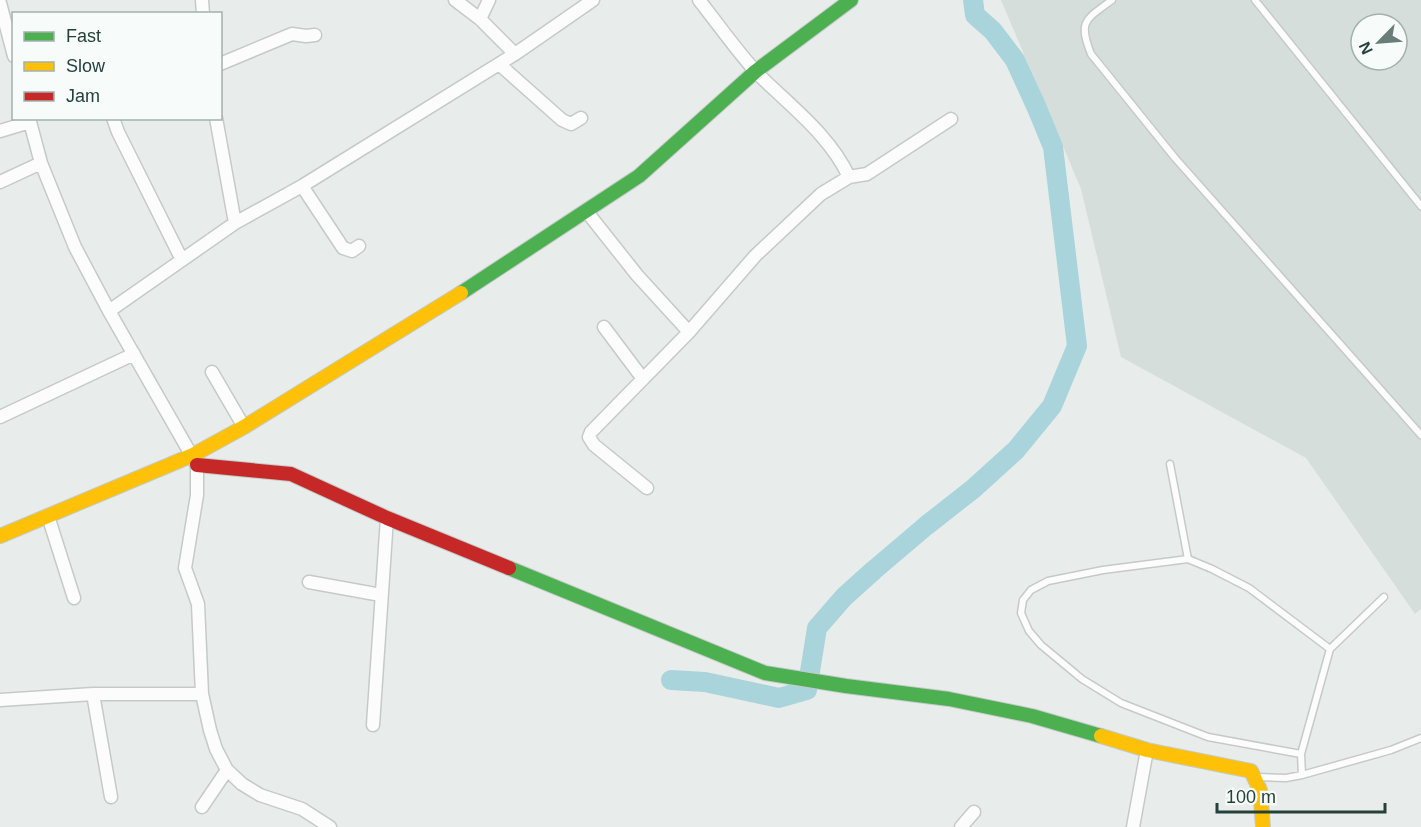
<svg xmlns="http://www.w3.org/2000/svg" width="1421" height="827" viewBox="0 0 1421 827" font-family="Arial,sans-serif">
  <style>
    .built { fill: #d6dedb; fill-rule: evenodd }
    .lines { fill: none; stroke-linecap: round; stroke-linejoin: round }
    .river { stroke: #a9d4db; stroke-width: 20 }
    .lane-casing { stroke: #c5cac8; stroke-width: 9 }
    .street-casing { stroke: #c5cac8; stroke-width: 15 }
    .fast-casing { stroke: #c3cbc8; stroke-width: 16 }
    .slow-casing { stroke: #c3cbc8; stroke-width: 16 }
    .jam-casing { stroke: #c3cbc8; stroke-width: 16 }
    .lane { stroke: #fcfcfc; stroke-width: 6 }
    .street { stroke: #fcfcfc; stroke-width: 12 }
    .fast { stroke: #4caf50; stroke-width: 14 }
    .slow { stroke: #ffc107; stroke-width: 14 }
    .jam { stroke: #c62828; stroke-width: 14 }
  </style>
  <rect width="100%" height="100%" fill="#e8edeb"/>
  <path class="built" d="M1001,0h420v609l-6,5 -109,-156 -185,-101 -40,-168zM1361,24h36v36h-36z"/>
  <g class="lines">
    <path class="river" d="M671,680l34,2 74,16 28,-8 10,-62 27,-31 30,-27 53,-45 46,-36 43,-39 36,-44 25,-60 -24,-199 -17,-41 -21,-46 -22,-29 -18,-16 -2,-15"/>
    <g class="lane-casing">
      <path id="lane" d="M1112,0c-27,20 -34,21 -21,54l84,104 246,277
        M1255,0l166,206
        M1170,464l18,95
        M1301,754l-93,-17 -87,-34 -39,-24 -41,-34 -12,-14 -8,-18 2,-13 8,-10 17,-9 55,-11 85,-11 24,10 37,19 81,61
        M1302,775l-1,-21 29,-105 54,-52
        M1257,777l29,1 16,-3 89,-25 30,-12"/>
    </g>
    <g class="street-casing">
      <path id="street" d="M202,0l1,14
        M455,0l25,19 35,35
        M699,0c19,24 37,50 58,73 32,32 73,62 92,104
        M0,3l14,53
        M480,19l9,-19
        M220,64l72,-30 14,2 9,-1
        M499,64l63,56 9,4 10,-6
        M29,118l12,45 34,84 34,64 88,154v30l-12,73 13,36 4,90 8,36 6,19 11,21 15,14 18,11 42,14 28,18
        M113,118l5,14 64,128
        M216,118l19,105
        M0,131l30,-9
        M0,182l41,-19
        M302,186l41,62 9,3 7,-5
        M587,212l50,63 52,57 -98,100 -2,5 5,8 53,43
        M109,311l126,-88 67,-37 213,-132 78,-54
        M604,327l39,52
        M689,332l66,-76 66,-62 28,-17 18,-3 84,-55
        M212,372l32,55
        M0,417l134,-63
        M48,516l26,82
        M309,582l72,13
        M93,694l18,103
        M0,700l93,-6h109
        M373,725l14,-207
        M202,807l25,-37
        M961,827l13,-15
        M1133,827l14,-77"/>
    </g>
    <g class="fast-casing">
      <path id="fast" d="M461,293l178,-117 117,-105 95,-71
        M509,568l256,105 81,13 103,13 83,17 69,20"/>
    </g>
    <g class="slow-casing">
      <path id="slow" d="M0,536l193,-81 51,-28 217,-134
        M1101,736l46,14 104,21 9,19 3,37"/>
    </g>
    <g class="jam-casing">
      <path id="jam" d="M197,465l94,9 96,44 122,50"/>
    </g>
    <use href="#lane" class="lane"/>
    <use href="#street" class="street"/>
    <use href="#fast" class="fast"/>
    <use href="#slow" class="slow"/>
    <use href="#jam" class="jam"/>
  </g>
  <rect x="12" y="12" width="210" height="108" fill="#f7fbf9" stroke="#a3b1ad" stroke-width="1.5"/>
  <rect x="24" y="32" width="30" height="9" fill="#4caf50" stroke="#a3b1ad" stroke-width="1.5"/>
  <text x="66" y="42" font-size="18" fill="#24423a">Fast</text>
  <rect x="24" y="62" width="30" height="9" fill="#ffc107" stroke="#a3b1ad" stroke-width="1.5"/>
  <text x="66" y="72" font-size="18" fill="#24423a">Slow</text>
  <rect x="24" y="92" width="30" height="9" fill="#c62828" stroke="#a3b1ad" stroke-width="1.5"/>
  <text x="66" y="102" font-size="18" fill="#24423a">Jam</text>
  <g transform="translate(1379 42) rotate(245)"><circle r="28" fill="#f7fbf9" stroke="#a3b1ad" stroke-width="1.5"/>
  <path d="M0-4.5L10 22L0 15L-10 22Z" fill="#697e78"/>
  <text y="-9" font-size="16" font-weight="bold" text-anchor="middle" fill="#24423a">N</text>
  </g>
  <path d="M1217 803v9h168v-9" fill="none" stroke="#24423a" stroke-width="3"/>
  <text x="1226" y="803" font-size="18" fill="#24423a" stroke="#f7fbf9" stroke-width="4.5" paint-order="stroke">100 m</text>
</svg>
